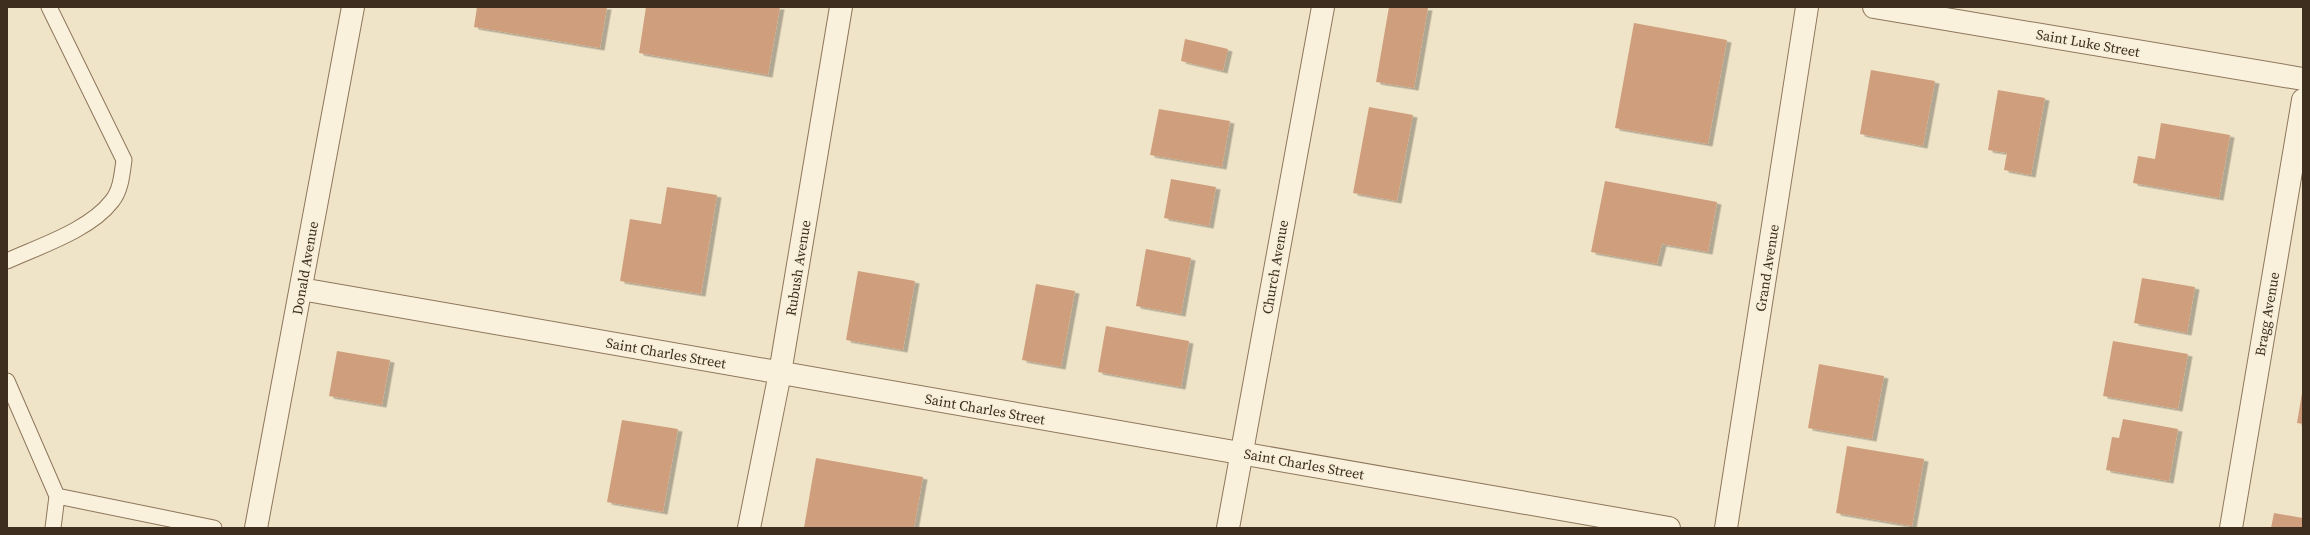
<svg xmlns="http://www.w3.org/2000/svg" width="2310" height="535" viewBox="0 0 2310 535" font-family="'Source Serif 4',serif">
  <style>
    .building { fill: #cf9f7d; filter: url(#shadow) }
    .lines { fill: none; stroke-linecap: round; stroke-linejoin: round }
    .service-casing { stroke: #8d765c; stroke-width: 17 }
    .minor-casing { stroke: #8d765c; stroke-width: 24 }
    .service { stroke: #faf1dc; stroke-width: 15 }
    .minor { stroke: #faf1dc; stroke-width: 22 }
    .labels { text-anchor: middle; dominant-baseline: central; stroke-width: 3; stroke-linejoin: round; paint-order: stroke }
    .street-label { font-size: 14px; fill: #3d2e20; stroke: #f7eed8 }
  </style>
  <defs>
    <filter id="shadow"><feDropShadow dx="4.5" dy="2.5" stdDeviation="0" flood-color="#0004"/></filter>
  </defs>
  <rect width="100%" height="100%" fill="#f0e4c8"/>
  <path class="building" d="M477,7h130l-7,41 -126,-21z
    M646,7h134l-12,68 -129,-22z
    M1389,7l39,1 -14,80 -38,-6z
    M1634,23l93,17 -19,104 -93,-16z
    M1185,39l43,10 -5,22 -42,-10z
    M1871,70l64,11 -12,65 -63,-12z
    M1998,90l47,8 -14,77 -27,-5 3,-17 -19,-3z
    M1369,107l44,8 -16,86 -44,-8z
    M1159,109l71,12 -8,46 -72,-12z
    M2161,123l69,12 -11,63 -86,-15 5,-27 17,3z
    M1171,179l45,8 -7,39 -45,-8z
    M1605,181l112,21 -9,50 -46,-8 -5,20 -66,-12z
    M667,187l50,8 -16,99 -81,-13 10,-62 31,5z
    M1146,249l45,9 -10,56 -45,-8z
    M858,271l57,10 -12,69 -57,-10z
    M2142,278l53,9 -8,46 -53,-10z
    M1036,284l39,7 -14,76 -39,-7z
    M1106,326l83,15 -8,46 -83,-15z
    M2113,341l75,13 -10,55 -75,-13z
    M337,351l53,9 -8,45 -53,-9z
    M1819,364l65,12 -12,63 -64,-11z
    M2302,393h1v31l-6,-1z
    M2123,419l55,10 -9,52 -63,-11 6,-33 7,1z
    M622,420l56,9 -15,83 -56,-10z
    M1847,446l77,13 -12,67 -76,-13z
    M816,458l107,19 -9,51h-110z
    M2274,513l29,5v10h-32z"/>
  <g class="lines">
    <g class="service-casing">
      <path id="service" d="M7,261c33,-15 83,-31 105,-60 9,-11 10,-27 12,-41l-75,-153
        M7,381l50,115 -4,32
        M57,496l157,32"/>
    </g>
    <g class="minor-casing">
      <path id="minor" d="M1874,7l429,72
        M301,289l1368,239
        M256,528l97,-521
        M749,528l31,-155 61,-366
        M1228,528l95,-521
        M1726,528l81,-521
        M2231,528l72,-428"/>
    </g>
    <use href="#service" class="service"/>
    <use href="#minor" class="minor"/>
  </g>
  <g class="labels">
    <g class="street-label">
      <text transform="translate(2088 43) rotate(10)">Saint Luke Street</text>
      <text transform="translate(1275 267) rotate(-80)">Church Avenue</text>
      <text transform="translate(305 268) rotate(-80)">Donald Avenue</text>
      <text transform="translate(798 268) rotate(-81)">Rubush Avenue</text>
      <text transform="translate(1767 268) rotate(-81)">Grand Avenue</text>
      <text transform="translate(2267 314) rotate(-80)">Bragg Avenue</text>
      <text transform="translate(666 353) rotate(10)">Saint Charles Street</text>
      <text transform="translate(985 409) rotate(10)">Saint Charles Street</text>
      <text transform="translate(1304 464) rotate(10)">Saint Charles Street</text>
    </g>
  </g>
  <rect width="2310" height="535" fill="none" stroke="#3d2e20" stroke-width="16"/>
</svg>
